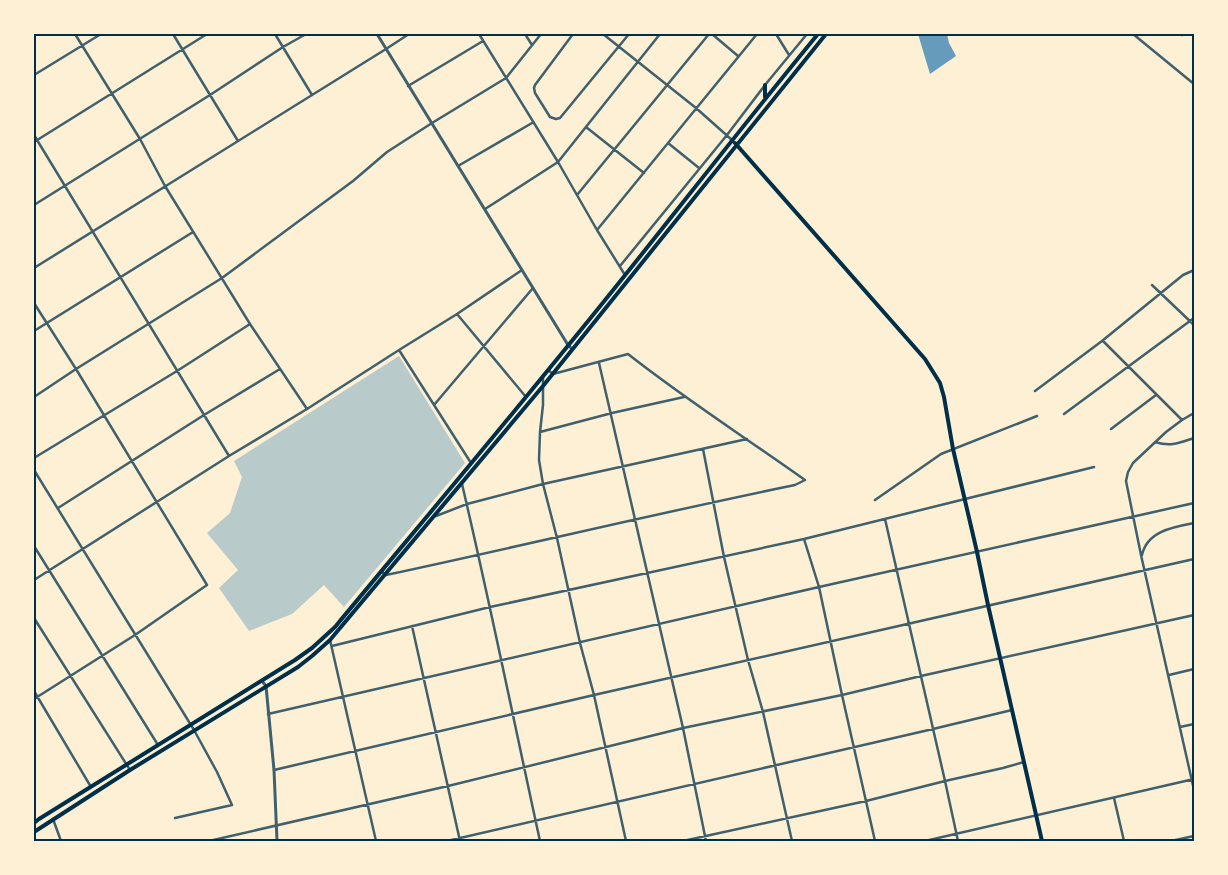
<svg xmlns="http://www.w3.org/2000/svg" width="1228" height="875" viewBox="0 0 1228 875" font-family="'Roboto Condensed',sans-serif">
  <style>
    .green { fill: #b9caca }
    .water { fill: #669bbc }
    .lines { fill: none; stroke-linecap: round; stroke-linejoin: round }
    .minor { stroke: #3f606c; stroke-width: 2.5 }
    .tertiary { stroke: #3f606c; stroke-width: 3 }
    .secondary { stroke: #003049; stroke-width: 4 }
    .neatline { fill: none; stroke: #003049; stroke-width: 2 }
  </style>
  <rect width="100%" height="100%" fill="#fdf0d5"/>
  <path class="green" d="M399,356l66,107 -121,144 -20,-22 -32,29 -43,17 -30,-43 19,-18 -31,-37 23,-20 12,-36 -8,-16z"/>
  <path class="water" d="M918,34h29l2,9 7,13 -26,18z"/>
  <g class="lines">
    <path class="minor" d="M75,34l65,105 25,47 85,138 57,85
      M173,34l65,107
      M275,34l37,61
      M479,34l79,128 39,68 28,45
      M525,34l7,11
      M573,34l-38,51 -1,3 1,5 15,24 6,2 4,-1 69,-84
      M603,34l93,74 36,32
      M712,34l26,22
      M776,34l13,21
      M1133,34l61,50
      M1182,35l1,-1
      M34,75l67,-41
      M408,86l75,-45
      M586,127l58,46
      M34,135l195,321
      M34,142l173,-108
      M668,143l31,25
      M458,166l74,-43
      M577,195l132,-161
      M34,205l176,-110 73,-48 23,-13
      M485,209l73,-47 102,-128
      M597,230l160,-196
      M620,266l107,-131 38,-50 42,-51
      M34,268l352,-219 23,-15
      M1152,285l42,40
      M34,303l42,66 131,216 -72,50 -101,64
      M457,314l69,83
      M34,331l159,-99
      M1103,341l79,79
      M399,350l72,113
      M599,363l84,365 23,113
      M543,375v30l-3,27 -1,28 4,24 14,54 23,105 14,52 32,146
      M1035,391l67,-50 81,-66 9,-4
      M34,397l42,-28 146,-91 131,-97 34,-29 45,-29 74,-45 35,-44
      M434,405l99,-117
      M1194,413l-12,7 -16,12 -33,31 -5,9 -2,9 15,74 53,235
      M1064,414l130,-96
      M1111,429l45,-34
      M540,432l72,-19 72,-16
      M1155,442c16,5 24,1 39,-4
      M703,449l21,108 24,103 15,52 29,129
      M34,458l143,-87 73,-47
      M34,470l160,260 23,42 15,33 -57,13
      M462,484c28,119 52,238 78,357
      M875,500l66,-46 96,-38
      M58,508l146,-93 76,-46
      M436,516l31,-12 76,-20 204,-45
      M885,519l60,262 13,60
      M804,539l15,48 23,108 33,146
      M34,546l124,199
      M1142,555c5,-24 31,-28 52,-32
      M381,571l5,4c136,-29 272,-62 409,-90l10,-5c-59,-42 -120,-81 -177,-126l-75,20 -5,-4
      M34,580l195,-124 78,-47 92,-59 58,-36 65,-44
      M34,618l96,152
      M412,626l48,215
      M330,640l46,201
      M332,646l158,-39 314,-68 290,-72
      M1169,675l25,-6
      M34,691l57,96
      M268,714l551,-127 375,-84
      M1180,727l14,-3
      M274,770l320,-75 600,-136
      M1114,798l10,43
      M53,819l8,22
      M209,841l239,-55 235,-58 159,-33 79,-19 273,-61
      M447,841l486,-112 79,-19
      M683,841l183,-40 79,-20 58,-13 21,-6
      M925,841l269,-62
      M1171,841l23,-5"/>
    <path class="tertiary" d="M377,34l191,311 4,4
      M262,681l4,5 8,84 3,71"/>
    <path class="secondary" d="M765,97v-12
      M735,143l190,216 15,24 4,14 9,52 24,103 11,53 54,236
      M34,823l5,-4 256,-159 17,-12 23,-21c97,-117 196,-234 291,-353 64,-80 127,-161 192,-240
      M34,832l96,-62 168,-103 14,-11 18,-16 213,-254 283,-352"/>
  </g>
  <rect width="1228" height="875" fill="none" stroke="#fdf0d5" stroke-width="70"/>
  <rect x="35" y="35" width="1158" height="805" class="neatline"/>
</svg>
